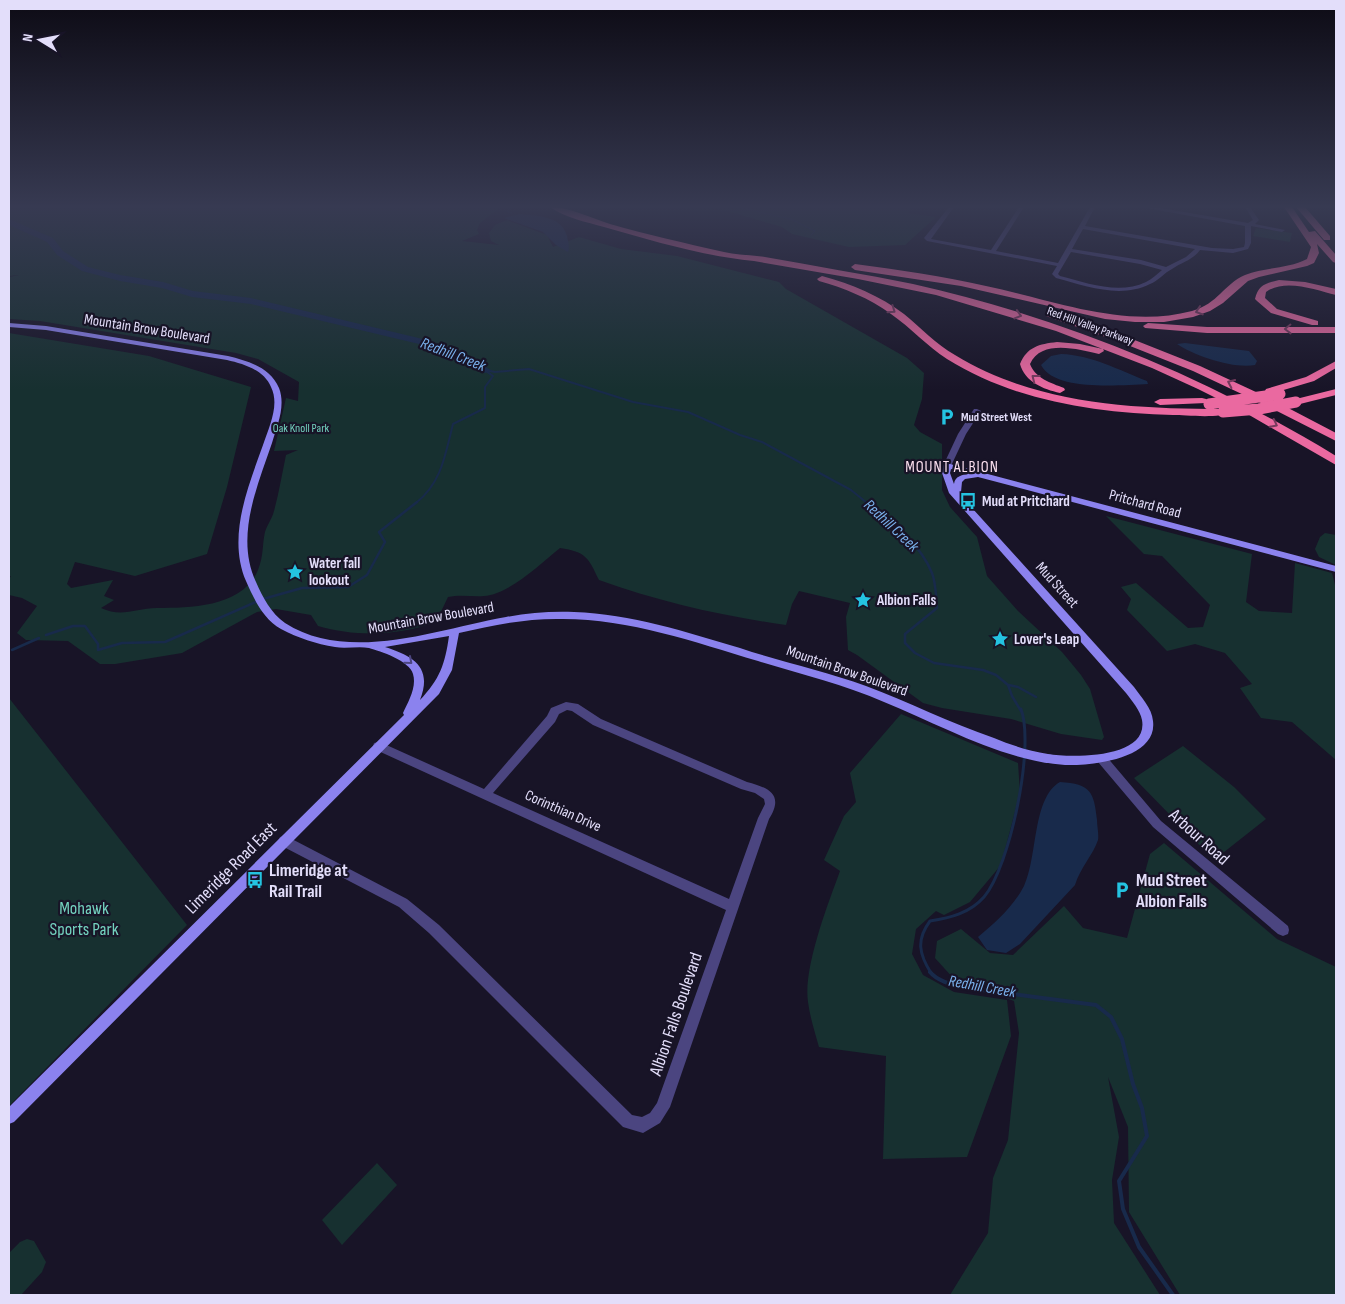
<svg xmlns="http://www.w3.org/2000/svg" width="1345" height="1304" viewBox="0 0 1345 1304" font-family="'Sofia Sans Condensed',sans-serif">
  <style>
    .green { fill: #173030 }
    .water { fill: #182a4b }
    .lines { fill: none; stroke-linecap: round; stroke-linejoin: round }
    .stream-far4 { stroke: #182a4b; stroke-width: 1 }
    .stream-far3 { stroke: #182a4b; stroke-width: 2 }
    .stream-far2 { stroke: #182a4b; stroke-width: 2.5 }
    .stream-far1 { stroke: #182a4b; stroke-width: 3 }
    .stream { stroke: #182a4b; stroke-width: 4 }
    .river { fill: #182a4b; fill-rule: evenodd }
    .street { fill: #4b4580; fill-rule: evenodd }
    .secondary { fill: #8b82ee; fill-rule: evenodd }
    .highway { fill: #ea69a0; fill-rule: evenodd }
    .highway-bridge { stroke: #ea69a0; stroke-width: 11 }
    .oneway { stroke: #763a5d }
    .oneway2 { stroke: #4c4681 }
    .labels { text-anchor: middle; dominant-baseline: central; stroke-width: 4.5; stroke-linejoin: round; paint-order: stroke }
    .far-street-label { font-size: 12px; fill: #e3defa; stroke: #181427 }
    .far-poi-label { font-size: 12px; font-weight: bold; fill: #e3defa; stroke: #181427; text-anchor: start }
    .far-park-label { font-size: 12px; fill: #73d2bf; stroke: #181427 }
    .street-label { font-size: 15px; fill: #e3defa; stroke: #181427 }
    .poi-label { font-size: 15px; font-weight: bold; fill: #e3defa; stroke: #181427; text-anchor: start }
    .water-label { font-size: 16px; font-style: italic; fill: #7ab1ed; stroke: #181427 }
    .neighbourhood-label { font-size: 16px; letter-spacing: 1px; fill: #fbe0ef; stroke: #181427 }
    .near-street-label { font-size: 18px; fill: #e3defa; stroke: #181427 }
    .near-poi-label { font-size: 18px; font-weight: bold; fill: #e3defa; stroke: #181427; text-anchor: start }
    .near-park-label { font-size: 18px; fill: #73d2bf; stroke: #181427 }
  </style>
  <rect width="100%" height="100%" fill="#181427"/>
  <path class="green" d="M9,207h492l-21,16 -3,7 2,4 -17,7 37,4 -8,-4 -2,-8 6,-8 12,-5 40,15 6,12 26,-10 42,12 56,7 102,26 7,7 121,69 17,15 -2,26 -8,26 6,7 22,12v46l8,17 27,30 10,39 31,35 44,41 19,23 9,14 14,48 -2,3 -41,-6 -50,-15 -69,-11 -19,-5 -66,-48 -9,-5 -2,-33 4,-14 -51,-12 -7,13 -6,21c-64,-9 -126,-23 -187,-45 -11,-23 -13,-28 -39,-32 -20,16 -50,46 -76,48 -12,1 -23,-2 -36,1l-12,25c-38,14 -80,15 -118,4l-7,-11 -35,-6 -19,3 -75,41 -67,11h-15l-32,-23 -42,-1 -9,-7 20,-27 -15,-8 -13,-3v-16l2,-3h-2v-243l140,23 102,31 -24,100 -20,67 -72,22 -60,-14 -8,22 4,4 42,-8 -9,16 10,4 -13,8c21,10 35,0 56,0 34,0 86,-1 101,-38 6,-15 4,-25 7,-38 2,-7 7,-13 9,-21 5,-18 8,-37 12,-56l12,-5 -24,1 12,-53 12,3 1,-19 -41,-23 -22,-6 -196,-32 -31,-2v-42l10,-2 -10,1z
    M675,207h237l-4,6 28,4 -31,28 -56,2 -57,-13 -10,-7 -62,-18 -25,1z
    M1256,228l36,5 -2,9 -37,-6z
    M1106,516l146,38 -6,48 13,9 33,2 3,-50 37,10 4,16v171l-44,-38 -31,-4 -21,-30 12,-4 -27,-31 -30,-9 -28,7 -40,-41 4,-11 -10,-12 15,-4 52,45 15,-1 7,-22 -48,-49 -18,-2z
    M1325,533l11,2v30l-17,-8 -4,-8 5,-12z
    M9,698l178,227 -178,181z
    M901,714l117,49 2,30 -19,72 -31,37 -26,13 -8,-4 -20,18 -4,25 11,21 31,17 53,8 4,36 -44,121 -84,2 3,-103 -67,-9c-4,-14 -9,-30 -11,-45 -5,-34 20,-98 32,-131l-16,-11 20,-44 12,-14 -6,-29z
    M1183,746l51,41 32,32 -52,41 -80,-82z
    M1164,843l113,96 59,28v328h-156l-51,-83 -1,-85 -20,-50 11,60 -7,43 2,43 46,72h-210l38,-62 5,-55 15,-38 11,-107 -5,-32 -60,-22 -19,-21 2,-17 24,-12 29,24 23,2 51,-49 19,22 44,10 23,-84z
    M377,1163l20,22 -55,60 -20,-25z
    M27,1239l7,2 12,21 -4,10 -21,23h-12v-42l11,-11z"/>
  <path class="water" d="M519,214c18,2 42,1 48,22 1,6 3,10 1,16l-12,-7 -13,-13 -39,-14z
    M1185,343l64,8 8,10 -2,4c-22,4 -60,-9 -78,-21z
    M1061,354c30,1 58,16 86,27l1,3c-27,1 -93,8 -107,-19l10,-9z
    M1060,782c31,2 34,10 37,38 0,6 2,14 1,20 -5,15 -18,28 -23,45l-55,59 -14,9 -19,-3 -9,-13c18,-15 35,-30 46,-51 14,-29 8,-88 36,-104z"/>
  <g class="lines">
    <path class="stream-far4" d="M508,207l-4,3 8,3
      M737,207l54,12 24,12 -4,4"/>
    <path class="stream-far3" d="M485,370l10,2 34,-3 104,33 55,10 52,23 22,7 89,48 16,13
      M416,503c26,-21 29,-48 37,-79l32,-16v-21l8,-11 -7,-5"/>
    <path class="stream-far2" d="M866,502c24,19 54,41 66,71 4,10 4,24 5,35l-32,26v9l10,10 19,10 49,7 13,5 12,10 4,11 9,15
      M263,599l39,-11 46,-1 19,-12 18,-33 -6,-10 38,-30
      M46,635l27,-9h12l13,18v6l24,-7 43,-1 93,-41
      M12,650l27,-12
      M1009,685l9,2 18,10"/>
    <path class="stream-far1" d="M931,973c-12,-19 -15,-33 -1,-52 20,-3 40,-8 54,-24 26,-31 51,-150 37,-188"/>
    <path class="stream" d="M930,972c8,10 25,13 37,16l129,17 15,12 11,22 11,45 9,24 5,28 -28,45 4,28 16,38 34,48"/>
    <path class="river" d="M9,219l44,19 10,13 25,16 32,8 43,7 30,9 58,7 176,42 32,13 32,17 -6,3 -4,-1 -62,-28 -168,-40 -59,-7 -30,-9 -42,-7 -38,-10 -25,-16 -10,-13 -38,-17z"/>
    <path class="street" d="M949,207h5l-23,32 60,11 28,-43h5l-28,44 62,12 32,-56h5l-10,19 127,22 21,1 11,-2 1,-4v-17l-104,-19h14l93,16 5,-3 -8,-13h5l9,13 -4,4 30,6 -3,2 -31,-6v17l-3,6 -15,4 -33,-3c-7,10 -18,12 -28,19 -8,4 -14,12 -22,15 -30,15 -64,2 -94,-6l-4,-4 5,-8 -130,-25 -3,-3zM1083,229l112,20 -9,8 -20,10 -25,-7 -69,-11zM1071,252l69,12 22,6c-5,4 -10,9 -16,12 -27,13 -59,1 -86,-6l-2,-2z
      M974,409h3l4,2 -15,23 -15,32 -1,2h-6l-1,-2 15,-32z
      M566,702l12,2 23,15 146,63c23,6 37,13 22,37l-99,288 -10,16 -17,10 -20,-6 -194,-194 -30,-26 -119,-62 -2,-4 2,-4 4,-1 4,1 119,62 32,26 193,190 10,2 8,-4 7,-10 69,-193 -352,-161 -1,-3 1,-3 4,-1 4,1 102,46 63,-73 4,-8zM567,710l5,1 21,14 148,64 14,4 9,6 1,5 -7,14 -29,81 -236,-106 62,-71 4,-8z
      M1102,755l4,1 55,65 127,105 1,4 -1,4 -5,2 -5,-2 -125,-107 -55,-65 -2,-3 2,-3z"/>
    <path class="secondary" d="M9,323l37,3 182,30c20,5 42,11 51,32 7,18 -2,38 -7,55 -15,44 -37,94 -16,139 7,16 15,31 29,41 64,41 153,6 221,-6 22,-4 45,-6 68,-5 57,2 112,20 166,36 41,14 85,23 126,38 43,16 84,37 128,52 17,7 35,13 54,16 23,4 101,5 94,-34 -2,-10 -10,-19 -16,-27l-177,-200 -7,-20 2,-9h6l386,102v6l-358,-95 -13,2 -3,3 -1,10 3,5 -1,1 171,189c7,10 18,21 19,34 5,38 -63,45 -88,44 -62,-4 -124,-40 -181,-63 -41,-18 -84,-28 -126,-41 -64,-19 -128,-42 -195,-42 -35,-1 -70,6 -104,14l-7,37 -13,24 -425,428 -5,2v-17l395,-392 -1,-2c5,-11 14,-26 10,-39 -3,-13 -33,-23 -44,-26 -10,-2 -24,1 -34,-1 -19,-3 -37,-9 -54,-18 -18,-10 -27,-30 -35,-48 -19,-44 2,-94 17,-136 6,-18 17,-40 8,-58 -7,-17 -27,-23 -44,-27l-181,-30 -37,-3zM951,469l17,5c-6,1 -13,2 -14,10l-4,-11zM449,636c-4,28 -9,43 -29,64 13,-33 -7,-44 -35,-53z"/>
    <path class="highway" d="M550,207c19,0 41,11 60,17 38,11 75,19 114,28 13,3 27,3 41,5 49,9 99,17 148,27 150,34 292,92 423,172v9l-92,-53 -46,-23 -46,-21 -96,-37 -120,-36 -78,-16 -104,-18c-51,-5 -101,-20 -150,-34 -17,-5 -39,-9 -54,-20z
      M1284,207h8l17,25 6,-1 21,24v8l-3,-1 -16,-18 2,9 -5,10 -7,3 -48,11 -11,4 -25,22 -13,8 -17,6 -29,5h-29l-30,-3 -144,-33 -106,-16 -4,-3 4,-3c44,6 88,12 131,22 67,14 138,43 206,25 26,-7 32,-27 53,-36 20,-8 43,-6 62,-16l4,-12z
      M1296,207h9l25,29v4h-6z
      M822,276c30,8 58,20 82,38 17,14 32,30 51,41 80,49 176,54 268,54l6,3c-7,7 -45,3 -56,3 -77,-2 -159,-14 -226,-56 -20,-13 -36,-31 -56,-45 -22,-16 -47,-26 -72,-33l-2,-2z
      M1279,280l26,2 31,7v6c-20,-5 -51,-17 -70,-3l-1,6 12,11 41,12v4h-6l-41,-12 -14,-12 -2,-2c3,-14 11,-16 24,-19z
      M1049,311l78,26 73,29 71,33 65,34v8l-73,-37 -70,-33 -73,-29 -74,-26v-4z
      M1148,323l59,4h129v6h-129l-62,-5 -2,-2z
      M1057,342l23,2 23,5 1,2 -5,3c-21,-5 -58,-15 -69,10 5,14 21,19 34,24l1,2 -5,3c-17,-4 -35,-11 -40,-29 7,-17 19,-20 37,-22z
      M1336,361v7l-22,13 -44,13 -5,-3 1,-2 40,-12z
      M1336,389v6l-40,10 -6,-3 2,-2z
      M1202,398l4,1 1,2 -1,2 -46,2 -6,-3 6,-3z"/>
    <path class="highway-bridge" d="M1209,404l71,-10
      M1223,412l36,-3 37,-7"/>
  </g>
  <defs><path id="oneway-chevron" d="M-2-3.5L2.5 0L-2 3.5" fill="none" stroke-width="1.6" stroke-linecap="round" stroke-linejoin="round" transform="scale(1.25)"/></defs>
  <g class="oneway">
    <use href="#oneway-chevron" transform="translate(892 310) rotate(35)"/>
    <use href="#oneway-chevron" transform="translate(1199 311) rotate(162)"/>
    <use href="#oneway-chevron" transform="translate(1018 315) rotate(17)"/>
    <use href="#oneway-chevron" transform="translate(1288 329) rotate(179)"/>
    <use href="#oneway-chevron" transform="translate(1035 378) rotate(-142)"/>
    <use href="#oneway-chevron" transform="translate(1231 383) rotate(-155)"/>
    <use href="#oneway-chevron" transform="translate(1274 424) rotate(27)"/>
  </g>
  <use class="oneway2" href="#oneway-chevron" transform="translate(409 661) rotate(41)"/>
  <linearGradient id="sky" x2="0" y2="1"><stop stop-color="#0d0b15"/><stop offset="0.53" stop-color="#373a52"/><stop offset="1" stop-color="#373a52" stop-opacity="0"/></linearGradient>
  <rect width="1345" height="390" fill="url(#sky)"/>
  <defs>
    <g id="parking-bare" transform="scale(1.35)"><path d="M-3.5-5.5H1a3.5 3.5 0 0 1 0 7H-1V5.5H-3.5ZM-1-3.4V-.6H.8a1.4 1.4 0 0 0 0-2.8Z" fill="#24c3e1" stroke="#181427" stroke-width="2.5" paint-order="stroke"/></g>
    <g id="bus-bare" transform="scale(1.35)"><path d="M-5-6H5V4H4V6H2V4H-2V6H-4V4H-5ZM-3.5-4V0h7V-4ZM-3.5 1.2v1.5H-2V1.2ZM2 1.2v1.5H3.5V1.2Z" fill="#24c3e1" stroke="#181427" stroke-width="2.5" paint-order="stroke"/></g>
    <g id="sight-bare" transform="scale(1.35)"><path d="M0-6L1.8-2.2L6-1.7L2.9 1.2L3.7 5.4L0 3.3L-3.7 5.4L-2.9 1.2L-6-1.7L-1.8-2.2Z" fill="#24c3e1" stroke="#181427" stroke-width="2.5" paint-order="stroke"/></g>
  </defs>
  <g fill-rule="evenodd">
    <use href="#parking-bare" x="947" y="417"/>
    <use href="#bus-bare" x="968" y="501"/>
    <use href="#sight-bare" x="295" y="572"/>
    <use href="#sight-bare" x="863" y="600"/>
    <use href="#sight-bare" x="1000" y="639"/>
    <use href="#bus-bare" x="255" y="880"/>
    <use href="#parking-bare" x="1122" y="890"/>
  </g>
  <g class="labels">
    <g class="far-street-label">
      <text transform="translate(1090 326) rotate(20)">Red Hill Valley Parkway</text>
    </g>
    <g class="far-poi-label">
      <text x="961" y="417">Mud Street West</text>
    </g>
    <g class="far-park-label">
      <text x="301" y="428">Oak Knoll Park</text>
    </g>
    <g class="street-label">
      <text transform="translate(147 329) rotate(9)">Mountain Brow Boulevard</text>
      <text transform="translate(1145 504) rotate(15)">Pritchard Road</text>
      <text transform="translate(1057 585) rotate(48)">Mud Street</text>
      <text transform="translate(431 618) rotate(-10)">Mountain Brow Boulevard</text>
      <text transform="translate(847 671) rotate(19)">Mountain Brow Boulevard</text>
      <text transform="translate(563 811) rotate(24)">Corinthian Drive</text>
    </g>
    <g class="poi-label">
      <text x="982" y="501">Mud at Pritchard</text>
      <text x="309" y="563">Water fall<tspan x="309" dy="17">lookout</tspan></text>
      <text x="877" y="600">Albion Falls</text>
      <text x="1014" y="639">Lover's Leap</text>
    </g>
    <g class="water-label">
      <text transform="translate(453 355) rotate(21)">Redhill Creek</text>
      <text transform="translate(891 526) rotate(43)">Redhill Creek</text>
      <text transform="translate(982 987) rotate(10)">Redhill Creek</text>
    </g>
    <g class="neighbourhood-label">
      <text x="952" y="467">MOUNT ALBION</text>
    </g>
    <g class="near-street-label">
      <text transform="translate(1199 837) rotate(42)">Arbour Road</text>
      <text transform="translate(231 868) rotate(-45)">Limeridge Road East</text>
      <text transform="translate(676 1014) rotate(-71)">Albion Falls Boulevard</text>
    </g>
    <g class="near-poi-label">
      <text x="269" y="870">Limeridge at<tspan x="269" dy="21">Rail Trail</tspan></text>
      <text x="1136" y="880">Mud Street<tspan x="1136" dy="21">Albion Falls</tspan></text>
    </g>
    <g class="near-park-label">
      <text x="84" y="908">Mohawk<tspan x="84" dy="21">Sports Park</tspan></text>
    </g>
  </g>
  <rect width="1345" height="1304" fill="none" stroke="#e3defa" stroke-width="20"/>
  <g transform="translate(40 40) rotate(280)" stroke="#181427" stroke-width="4" paint-order="stroke">
  <path d="M0-4L9 19L0 12L-9 19Z" fill="#e3defa"/>
  <text y="-8" font-size="14" font-weight="bold" text-anchor="middle" fill="#e3defa">N</text>
  </g>
</svg>
